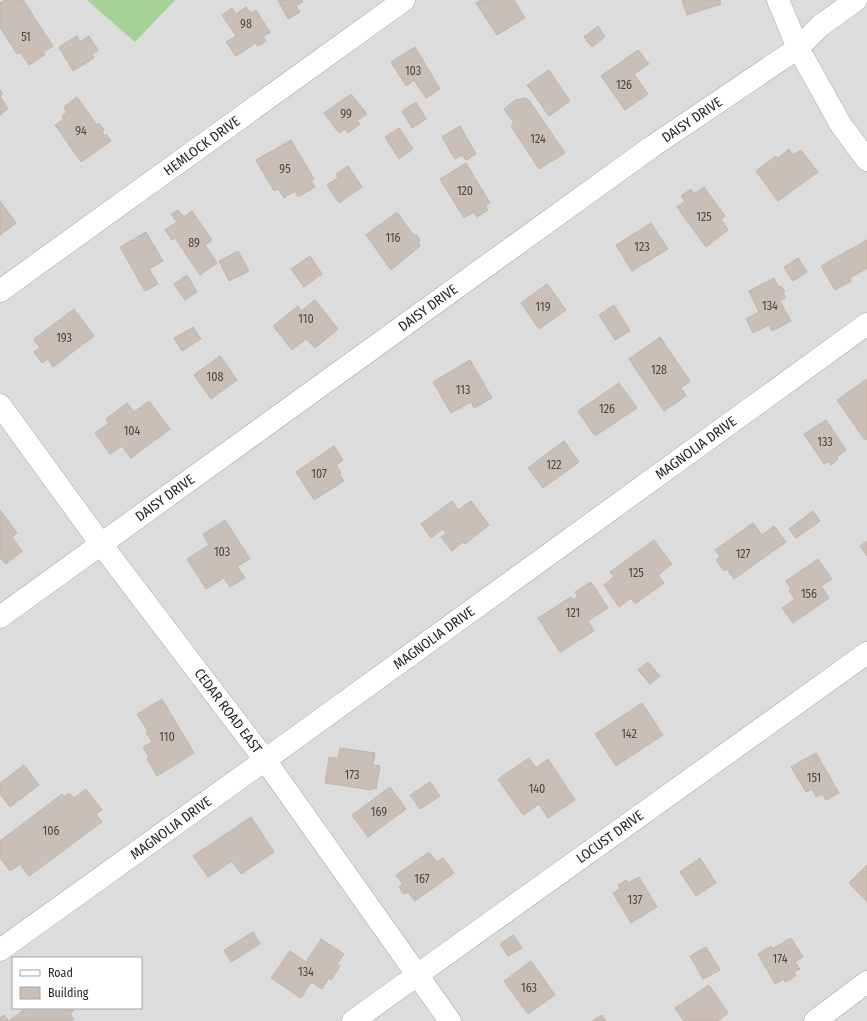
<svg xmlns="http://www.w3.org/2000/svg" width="867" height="1021" viewBox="0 0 867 1021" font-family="'Fira Sans Condensed',sans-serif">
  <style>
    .residential { fill: #dddcdc; fill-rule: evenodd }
    .forest { fill: #a5d396 }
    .building { fill: #c9bfb7; stroke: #c3b4a5 }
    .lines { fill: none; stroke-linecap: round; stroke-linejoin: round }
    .minor-casing { stroke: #a6a6a6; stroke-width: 23 }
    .minor { stroke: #fff; stroke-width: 22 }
    .labels { text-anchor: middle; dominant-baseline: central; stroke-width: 3.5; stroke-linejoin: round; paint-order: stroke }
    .number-label { font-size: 12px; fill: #4a4745 }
    .street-label { font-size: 14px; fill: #1f1f1f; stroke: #fff }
  </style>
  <rect width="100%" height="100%" fill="#f0ede4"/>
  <path class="residential" d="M0,0h867v1021h-867zM13,958h128v50h-128z"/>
  <path class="forest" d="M87,0h88l-40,42z"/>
  <path class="building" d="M5,0h18l30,46 -10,6 2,3 -16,10 -9,-13 -3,2 -17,-27v-24z
    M278,0h24l1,2 -7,4 4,6 -12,7z
    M481,0h33l11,18 -28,17 -21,-32z
    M682,0h38l1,4 -34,11z
    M246,7l5,6 5,-3 14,22 -7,5 3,4 -8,5 -2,-3 -20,13 -10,-14 10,-6 -14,-21 10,-7 4,6z
    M598,26l7,11 -13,10 -8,-10z
    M77,36l3,6 9,-6 9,14 -6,4 2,4 -21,13 -14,-24z
    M415,47l25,42 -14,9 -12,-18 -8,6 -15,-24z
    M638,50l11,14 -15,10 14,20 -23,16 -24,-34z
    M549,70l21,31 -21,15 -22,-31z
    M0,90l3,4 -3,2 8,13 -8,6z
    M351,94l16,20 -10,7 3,3 -12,9 -3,-4 -6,4 -15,-20z
    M77,97l20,28 2,-2 5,7 -2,1 2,5 2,-2 5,7 -30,21 -26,-37 9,-6 -2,-3 5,-4 -3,-5z
    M524,98l5,2 36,53 -26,16 -28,-43 3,-3 -10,-14 11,-9z
    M416,102l10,17 -14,9 -10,-17z
    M460,126l16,28 -10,6 -4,-5 -7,4 -13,-22z
    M399,128l14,21 -14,10 -14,-22z
    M291,140l23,39 -3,1 4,7 -17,10 -3,-6 -11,7 -6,-9 -4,2 -18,-31z
    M789,149l4,6 8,-5 17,22 -40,29 -22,-30 20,-15 2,2z
    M466,163l24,40 -5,2 3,5 -11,7 -3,-5 -10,6 -24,-39z
    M348,166l14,21 -23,16 -12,-18 11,-7 -2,-4z
    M704,187l21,29 -4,3 7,11 -22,17 -29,-40 8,-6 -4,-5 10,-7 3,5z
    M0,201l16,22 -16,12z
    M178,210l6,7 8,-6 20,29 -7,5 12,18 -17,12 -25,-37 -3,2 -7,-10 12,-8 -6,-8z
    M397,212l17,24 2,-2 4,7 -2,2 2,3 -29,24 -25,-35z
    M651,223l17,26 -36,22 -16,-26z
    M146,232l17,29 -14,8 9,15 -13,7 -25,-44z
    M867,240v28l-17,10 1,3 -16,9 -14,-24z
    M238,251l11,20 -20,10 -10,-20z
    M310,256l12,18 -18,13 -13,-18z
    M798,258l9,14 -14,9 -9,-14z
    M187,275l10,17 -12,8 -11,-16z
    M774,278l4,9 3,-1 4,6 -2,1 3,5 -6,3 11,20 -19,10 -3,-6 -16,8 -7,-14 13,-7 -10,-21z
    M547,284l19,26 -27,19 -18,-26z
    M315,300l23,29 -23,19 -9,-9 -14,11 -19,-24 25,-20 3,5z
    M614,305l16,26 -15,9 -16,-25z
    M74,309l20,27 -41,31 -5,-8 -6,4 -8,-11 6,-4 -6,-9z
    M193,327l8,12 -19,12 -8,-13z
    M660,337l30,44 -9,7 5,8 -22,15 -35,-52z
    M220,356l17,24 -26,19 -17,-24z
    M470,360l22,38 -18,10 -3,-6 -20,11 -18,-31z
    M867,379v60l-2,1 -28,-40z
    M619,383l18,25 -42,28 -17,-25z
    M149,401l21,28 -39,29 -9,-12 -12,8 -15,-21 14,-10 -3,-4 21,-16 7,9z
    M826,420l20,30 -9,7 1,2 -7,6 -2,-4 -5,3 -20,-30z
    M564,441l15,21 -36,26 -15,-20z
    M334,446l9,14 -7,5 5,8 -2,1 5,7 -30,19 -18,-28z
    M452,501l6,9 13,-9 18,24 -24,19 -2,-2 -11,9 -11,-14 5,-3 -3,-5 -12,9 -10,-14z
    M0,510l17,23 -5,4 10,14 -16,13 -6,-6z
    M813,511l7,10 -24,17 -7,-9z
    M225,520l25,39 -13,7 8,12 -15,9 -6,-9 -18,11 -19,-30 22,-14 -6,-11z
    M753,523l9,12 12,-9 12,16 -52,37 -7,-10 -3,2 -8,-11 4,-3 -5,-7z
    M654,540l18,24 -14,11 6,8 -29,21 -4,-6 -12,9 -15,-22 10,-8 -4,-5z
    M867,541v15l-7,-10z
    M818,559l14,20 -11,7 8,12 -36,25 -11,-15 13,-9 -6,-8 2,-2 -5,-8z
    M591,582l17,26 -20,13 6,10 -34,21 -22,-34 33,-21 1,3 6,-3 -3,-5z
    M648,662l12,14 -10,8 -12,-14z
    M162,699l32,54 -37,23 -10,-17 2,-2 -6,-10 9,-5 -6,-10 2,-1 -11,-17z
    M642,703l21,32 -47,31 -21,-32z
    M340,748l35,5 -2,12 7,1 -4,23 -4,-1v2l-47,-7 4,-26 9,1z
    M816,753l23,40 -13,7 -4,-6 -6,3 -4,-8 -6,3 -15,-25z
    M529,758l7,10 12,-9 27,41 -27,18 -9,-14 -16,11 -25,-36z
    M24,765l15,20 -29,22 -10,-13v-11z
    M430,782l10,14 -20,13 -10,-14z
    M390,787l16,22 -38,28 -16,-22z
    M86,789l16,21 -6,4 6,8 -73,54 -9,-12 -10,7 -10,-13v-17l62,-47 2,3 5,-4 5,5z
    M251,817l23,35 -33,22 -9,-13 -24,16 -15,-21z
    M429,852l8,10 6,-4 11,15 -39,28 -7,-9 -4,2 -5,-7 4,-3 -7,-9z
    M700,858l16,25 -20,13 -16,-24z
    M867,865v37l-18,-19z
    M639,877l18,30 -26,16 -18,-30 7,-4 -2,-4 8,-5 2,3z
    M253,932l7,12 -29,18 -7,-12z
    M513,935l9,13 -14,8 -8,-12z
    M791,938l12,19 -8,5 5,7 -6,3 2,4 -11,6 -1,-3 -9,5 -17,-30 13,-8 1,3z
    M321,939l23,15 -7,10 3,2 -9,14 -2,-2 -7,11 -11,-7 -10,16 -30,-20 19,-27 16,11z
    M706,947l14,23 -17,9 -13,-23z
    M531,961l24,34 -27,19 -24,-33z
    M709,985l19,28 -10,8h-34l-9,-13z
    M26,1008h46l2,2 -4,4 4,5 -3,2h-62z
    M4,1015l5,6h-9v-3z
    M602,1015l4,6h-14z"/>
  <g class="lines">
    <g class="minor-casing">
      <path id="minor" d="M778,0l20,48 43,77 26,35
        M0,291l404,-291
        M0,405l101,139 164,216 185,261
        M0,617l650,-469 148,-100 22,-22 36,-26
        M0,950l265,-190 602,-436
        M353,1021l514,-368
        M815,1021l52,-39"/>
    </g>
    <use href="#minor" class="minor"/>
  </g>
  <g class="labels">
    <g class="number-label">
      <text x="246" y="24">98</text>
      <text x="26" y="37">51</text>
      <text x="413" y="71">103</text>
      <text x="624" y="85">126</text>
      <text x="346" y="114">99</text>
      <text x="81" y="131">94</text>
      <text x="538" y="139">124</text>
      <text x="285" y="169">95</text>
      <text x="465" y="191">120</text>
      <text x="704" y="217">125</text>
      <text x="393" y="238">116</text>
      <text x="194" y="243">89</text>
      <text x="642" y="247">123</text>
      <text x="770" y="306">134</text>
      <text x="543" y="307">119</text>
      <text x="306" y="319">110</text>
      <text x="64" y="338">193</text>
      <text x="659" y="370">128</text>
      <text x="215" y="377">108</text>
      <text x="463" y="390">113</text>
      <text x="607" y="409">126</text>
      <text x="132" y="431">104</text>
      <text x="825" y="442">133</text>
      <text x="554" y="465">122</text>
      <text x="319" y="474">107</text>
      <text x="222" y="552">103</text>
      <text x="743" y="554">127</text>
      <text x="636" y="573">125</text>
      <text x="809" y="594">156</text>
      <text x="573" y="613">121</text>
      <text x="629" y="734">142</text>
      <text x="167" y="737">110</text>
      <text x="352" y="775">173</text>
      <text x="814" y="778">151</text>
      <text x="537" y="789">140</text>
      <text x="379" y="812">169</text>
      <text x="51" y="831">106</text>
      <text x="422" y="879">167</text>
      <text x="635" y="900">137</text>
      <text x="780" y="959">174</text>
      <text x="306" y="972">134</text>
      <text x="529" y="988">163</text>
    </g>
    <g class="street-label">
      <text transform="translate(692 120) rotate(-34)">DAISY DRIVE</text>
      <text transform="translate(202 146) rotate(-36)">HEMLOCK DRIVE</text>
      <text transform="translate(428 308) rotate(-36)">DAISY DRIVE</text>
      <text transform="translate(696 448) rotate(-36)">MAGNOLIA DRIVE</text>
      <text transform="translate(165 498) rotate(-36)">DAISY DRIVE</text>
      <text transform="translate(434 638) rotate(-36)">MAGNOLIA DRIVE</text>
      <text transform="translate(228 711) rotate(53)">CEDAR ROAD EAST</text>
      <text transform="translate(171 828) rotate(-36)">MAGNOLIA DRIVE</text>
      <text transform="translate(610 837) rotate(-36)">LOCUST DRIVE</text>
    </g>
  </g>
  <rect x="12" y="957" width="130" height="52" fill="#ffffff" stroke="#a5a5a5"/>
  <rect x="20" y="970" width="20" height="6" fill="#ffffff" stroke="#a5a5a5"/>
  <text x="48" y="977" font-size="12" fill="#1f1f1f">Road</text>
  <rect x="20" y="987" width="20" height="12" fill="#c9bfb7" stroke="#a5a5a5"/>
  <text x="48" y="997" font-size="12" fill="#1f1f1f">Building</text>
</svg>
